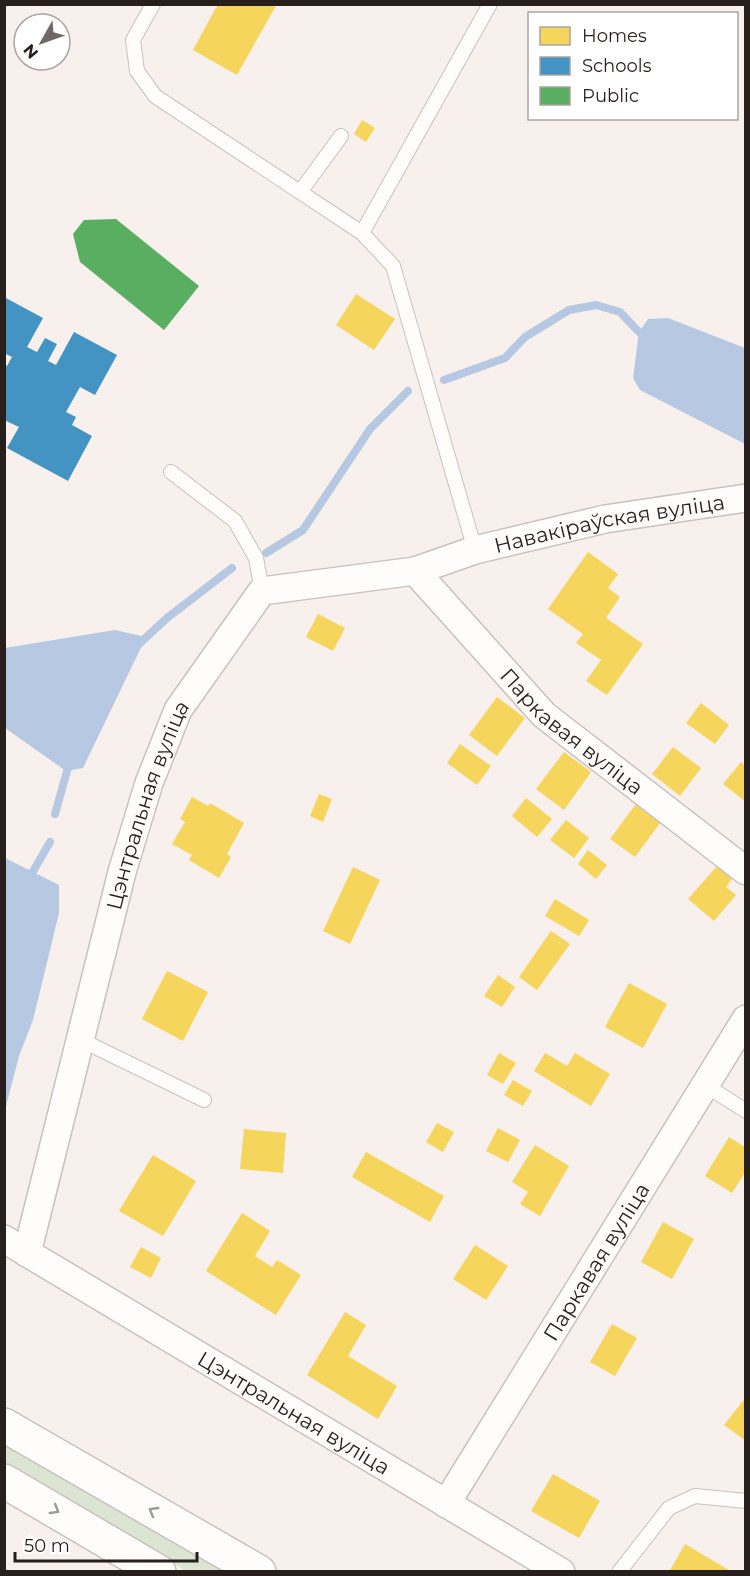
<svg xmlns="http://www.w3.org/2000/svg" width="750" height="1576" viewBox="0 0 750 1576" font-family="Montserrat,sans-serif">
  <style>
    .green { fill: #dce4d2 }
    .water { fill: #b7c8e2 }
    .homes { fill: #f6d55c }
    .schools { fill: #4393c3 }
    .public { fill: #5aae61 }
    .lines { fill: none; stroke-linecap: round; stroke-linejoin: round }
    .stream { stroke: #b7c8e2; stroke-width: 8 }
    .lane-casing { stroke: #c8c1be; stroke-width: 16 }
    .street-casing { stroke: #c8c1be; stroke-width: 30 }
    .primary-casing { stroke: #c8c1be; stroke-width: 36 }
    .lane { stroke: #fefdfc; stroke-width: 14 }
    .street { stroke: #fefdfc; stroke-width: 27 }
    .primary { stroke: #fefdfc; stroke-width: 33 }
    .oneway { stroke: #9d9997 }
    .labels { text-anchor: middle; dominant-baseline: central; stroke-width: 6; stroke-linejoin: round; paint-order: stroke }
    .street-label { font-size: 21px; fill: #261f1c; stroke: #fff }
  </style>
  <rect width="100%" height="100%" fill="#f8f0ed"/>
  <path class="green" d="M5,1442l224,129h-43l-181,-105z"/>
  <path class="water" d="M668,318l77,30v96l-105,-54 -7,-12 6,-46 9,-13z
    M115,630l31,7 -63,131 -17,3 -61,-43v-80z
    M5,858l54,27v28l-26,107 -14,36 -14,54z"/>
  <path class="homes" d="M218,4h59l-40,71 -44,-25z
    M362,120l13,8 -9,14 -12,-8z
    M356,294l39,25 -21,31 -38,-25z
    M588,552l30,22 -10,14 12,9 -14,21 37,26 -36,51 -21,-14 15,-21 -25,-17 7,-9 -35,-25z
    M318,614l27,14 -12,23 -27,-14z
    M497,697l28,21 -28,38 -28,-21z
    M701,703l28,22 -14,19 -29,-21z
    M460,744l31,22 -14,19 -30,-22z
    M673,747l28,21 -21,28 -28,-22z
    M564,752l27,20 -27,38 -28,-21z
    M741,762l5,4v36l-23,-18z
    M319,794l13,5 -9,23 -13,-6z
    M192,797l16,9 2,-3 34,20 -17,31 4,3 -12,21 -30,-18 3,-5 -20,-11 13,-22 -5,-3z
    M526,798l26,21 -15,18 -25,-21z
    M638,801l25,18 -28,38 -25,-18z
    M566,820l23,18 -15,20 -24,-18z
    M588,850l19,15 -11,14 -18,-15z
    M717,866l15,13 -6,8 10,8 -22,26 -26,-22z
    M353,867l27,13 -30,64 -27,-13z
    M555,899l34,21 -10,16 -34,-20z
    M551,931l19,13 -33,46 -18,-13z
    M167,971l41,21 -25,49 -41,-22z
    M498,975l17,12 -13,20 -18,-11z
    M629,983l38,21 -24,44 -38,-21z
    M499,1053l17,10 -13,21 -16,-9z
    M545,1053l22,13 8,-13 35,21 -19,32 -57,-35z
    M513,1080l19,11 -9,15 -19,-11z
    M437,1123l17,9 -11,20 -17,-10z
    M498,1128l22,12 -12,22 -22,-11z
    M244,1129l42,4 -3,40 -43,-4z
    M729,1137l17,11v23l-14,22 -27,-17z
    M535,1145l34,21 -29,50 -20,-12 8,-12 -16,-10z
    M366,1152l78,44 -14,26 -78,-45z
    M153,1155l43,26 -33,55 -44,-25z
    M242,1213l28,18 -15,25 17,11 5,-7 24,15 -25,40 -70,-44z
    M663,1222l31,17 -22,40 -31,-17z
    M475,1245l33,21 -22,34 -33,-21z
    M141,1247l20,11 -10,20 -21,-11z
    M345,1312l21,13 -18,31 49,30 -19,33 -71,-44z
    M612,1324l25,14 -22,38 -25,-14z
    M746,1397v44l-22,-16z
    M553,1474l47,27 -21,37 -48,-27z
    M685,1544l47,28h-63z"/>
  <path class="schools" d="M4,297l39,21 -16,29 10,5 8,-14 12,6 -9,17 8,4 18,-33 43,23 -22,40 -15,-8 -14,25 10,5 -4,8 20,11 -24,45 -61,-33 12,-21 -15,-7v-55l3,1 5,-9 -8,-4z"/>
  <path class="public" d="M116,219l83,67 -35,44 -84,-68 -7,-28 11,-14z"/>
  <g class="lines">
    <path class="stream" d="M444,380l61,-22 20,-21 44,-27 27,-5 24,7 19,20 9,4
      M266,553l37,-23 67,-101 38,-38
      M139,644l28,-26 65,-50
      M55,814l14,-50
      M28,880l22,-38"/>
    <g class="lane-casing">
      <path id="lane" d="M153,4l-20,36 4,31 18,25 207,137 31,33 82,284
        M300,192l41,-56
        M362,233l128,-229
        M171,472l64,49 21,37 6,33
        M81,1040l123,60
        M705,1085l41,26
        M619,1572l50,-64 26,-12 51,5"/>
    </g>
    <g class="street-casing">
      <g id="street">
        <path id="s1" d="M415,571l129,144 202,156"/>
        <path id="s2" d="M4,1239l557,333"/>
        <path id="s3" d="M27,1253l95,-381 27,-89 29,-73 84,-119 153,-20 60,-21 130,-31 141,-21"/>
        <path id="s4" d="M446,1504l300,-485"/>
      </g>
    </g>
    <g class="primary-casing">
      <path id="primary" d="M4,1425l255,147
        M4,1481l155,91"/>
    </g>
    <use href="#lane" class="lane"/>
    <use href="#street" class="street"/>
    <use href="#primary" class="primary"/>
  </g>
  <defs><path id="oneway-chevron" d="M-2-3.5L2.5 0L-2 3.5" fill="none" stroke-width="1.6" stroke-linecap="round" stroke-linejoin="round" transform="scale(1.5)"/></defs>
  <g class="oneway">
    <use href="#oneway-chevron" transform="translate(55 1510) rotate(31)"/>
    <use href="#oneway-chevron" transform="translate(153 1511) rotate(-150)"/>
  </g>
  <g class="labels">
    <g class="street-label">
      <text stroke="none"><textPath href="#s3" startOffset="1065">Навакіраўская вуліца</textPath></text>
      <text stroke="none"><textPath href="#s1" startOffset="225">Паркавая вуліца</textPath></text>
      <text stroke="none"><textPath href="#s3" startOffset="464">Цэнтральная вуліца</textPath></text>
      <text stroke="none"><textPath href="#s4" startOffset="285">Паркавая вуліца</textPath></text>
      <text stroke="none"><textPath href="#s2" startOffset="338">Цэнтральная вуліца</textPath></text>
    </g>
  </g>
  <rect width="750" height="1576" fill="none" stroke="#261f1c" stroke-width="12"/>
  <rect x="528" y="12" width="210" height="108" fill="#ffffff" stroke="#a8a5a4" stroke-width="1.5"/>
  <rect x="540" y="27" width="30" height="18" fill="#f6d55c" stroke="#a8a5a4" stroke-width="1.5"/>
  <text x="582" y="42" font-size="18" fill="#261f1c">Homes</text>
  <rect x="540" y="57" width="30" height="18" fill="#4393c3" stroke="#a8a5a4" stroke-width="1.5"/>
  <text x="582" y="72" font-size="18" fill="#261f1c">Schools</text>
  <rect x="540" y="87" width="30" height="18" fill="#5aae61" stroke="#a8a5a4" stroke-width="1.5"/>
  <text x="582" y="102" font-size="18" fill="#261f1c">Public</text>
  <g transform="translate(42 42) rotate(230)"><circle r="28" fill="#ffffff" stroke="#a8a5a4" stroke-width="1.5"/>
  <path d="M0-4.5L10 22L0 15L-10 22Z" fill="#706865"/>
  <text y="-9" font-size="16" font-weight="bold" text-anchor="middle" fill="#261f1c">N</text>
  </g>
  <path d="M15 1552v9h182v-9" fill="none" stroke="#261f1c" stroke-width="3"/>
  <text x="24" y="1552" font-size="18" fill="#261f1c" stroke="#ffffff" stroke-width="4.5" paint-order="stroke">50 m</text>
</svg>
